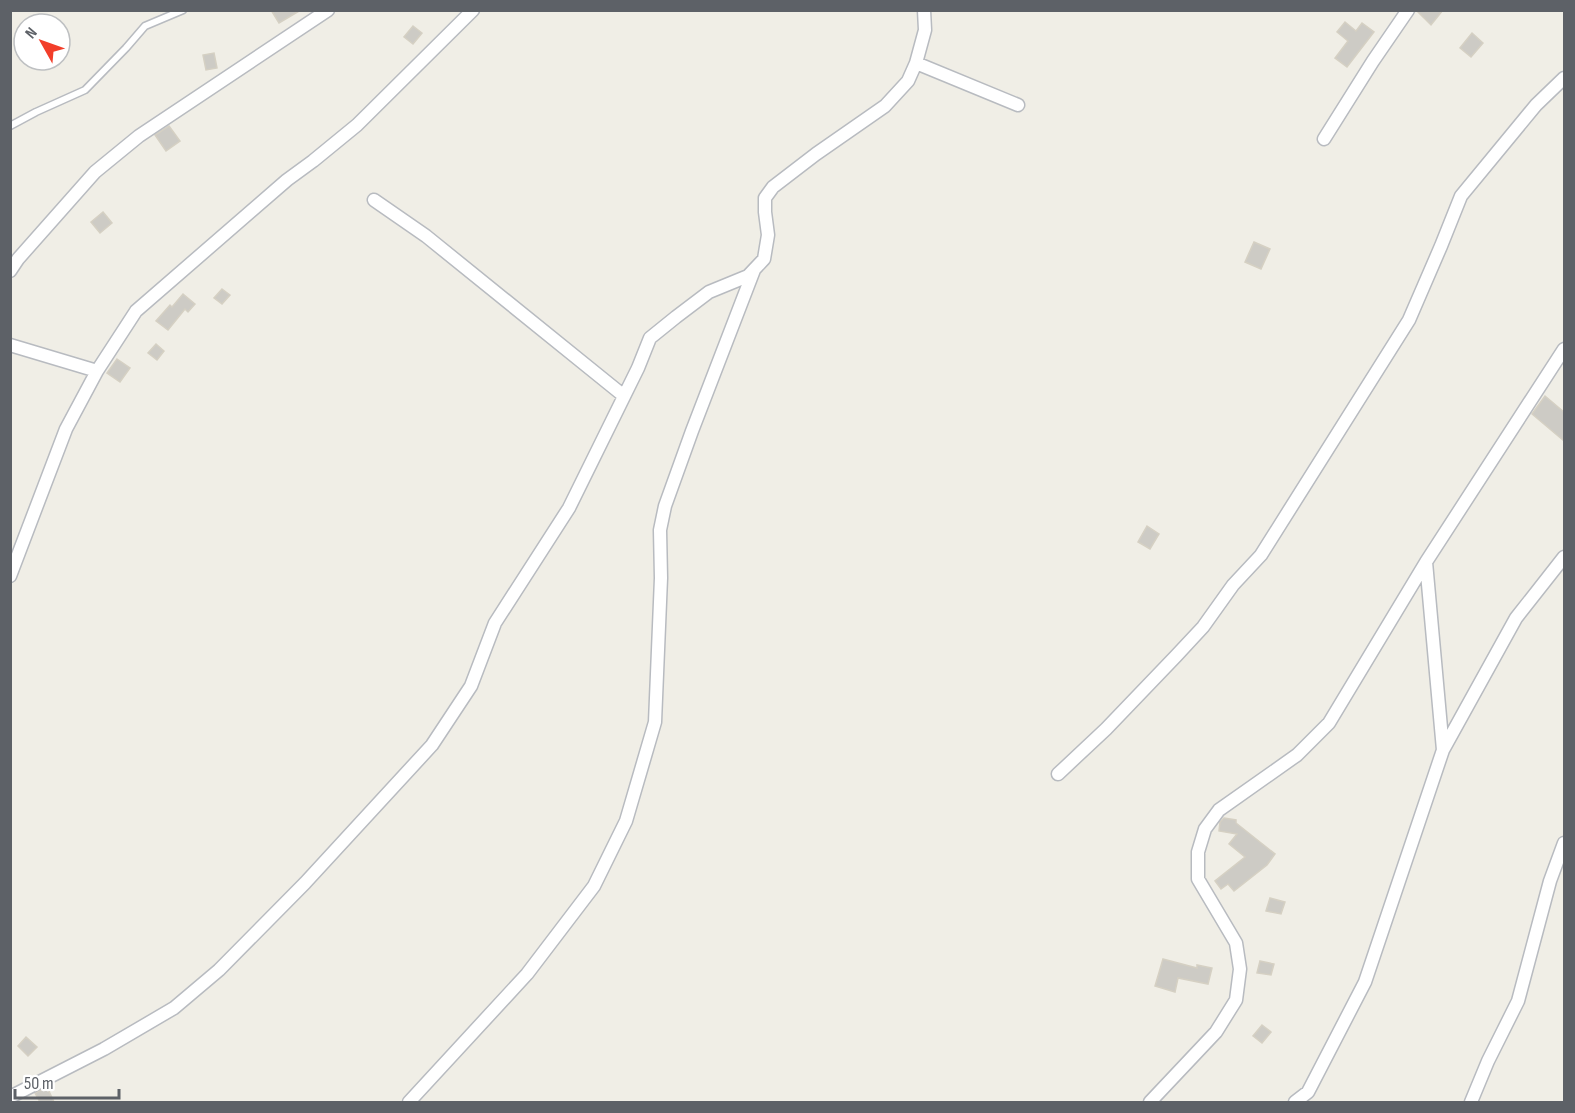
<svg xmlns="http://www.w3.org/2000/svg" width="1575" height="1113" viewBox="0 0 1575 1113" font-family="'Sofia Sans Condensed',sans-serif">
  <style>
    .building { fill: #cdcbc5; stroke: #d5d0c3; stroke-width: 1.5 }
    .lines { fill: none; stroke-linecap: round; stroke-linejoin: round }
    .lane-casing { stroke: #b8bbc0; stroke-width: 9 }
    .street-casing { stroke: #b8bbc0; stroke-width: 15 }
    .lane { stroke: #fff; stroke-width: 6 }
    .street { stroke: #fff; stroke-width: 12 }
  </style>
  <rect width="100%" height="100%" fill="#f0eee6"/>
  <path class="building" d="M271,10h30l-22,13z
    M1416,10h27l-12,15z
    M1345,22l11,9 6,-8 12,9 -27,35 -12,-9 13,-17 -11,-9z
    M413,26l9,7 -9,11 -9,-7z
    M1472,33l11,10 -12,14 -11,-9z
    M214,53l3,15 -11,2 -3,-15z
    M169,126l11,15 -14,10 -11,-16z
    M103,212l9,11 -12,10 -9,-11z
    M1254,242l16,7 -9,20 -16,-7z
    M222,289l8,6 -8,9 -8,-6z
    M183,294l12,10 -7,8 -3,-3 -17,21 -12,-9 14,-16 2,2z
    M156,344l8,7 -7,9 -9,-7z
    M117,359l13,9 -10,14 -13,-9z
    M1545,396l19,16v29l-32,-27z
    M1147,526l12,8 -9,15 -12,-7z
    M1224,818l12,2v3l39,31 -8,11 -33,26 -6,-7 -7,5 -6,-8 30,-24 -16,-13 8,-10 -18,-3 1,-9z
    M1270,898l15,4 -4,12 -15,-3z
    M1163,959l34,9v-3l15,3 -4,16 -30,-6 -3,14 -20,-6z
    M1260,961l14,3 -3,11 -14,-2z
    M1262,1025l9,7 -9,11 -9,-7z
    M26,1037l11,10 -9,9 -10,-10z
    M47,1087l7,15h-14l-5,-9z"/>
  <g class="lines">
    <g class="lane-casing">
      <path id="lane" d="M10,126l26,-14 49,-22 41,-42 19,-22 38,-16"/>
    </g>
    <g class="street-casing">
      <path id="street" d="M916,63l102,42
        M1324,139l49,-78 35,-51
        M374,200l52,36 198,160
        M10,271l8,-12 77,-87 44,-36 189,-126
        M10,345l87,26
        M1426,562l17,188
        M10,576l56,-147 31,-58 39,-60 151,-131 26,-19 44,-36 116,-115
        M1058,774l48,-45 70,-73 27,-29 30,-42 28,-30 148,-235 32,-74 20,-50 75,-91 28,-27
        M10,1095h4l90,-46 70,-41 45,-38 86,-87 127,-138 39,-59 24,-63 74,-115 69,-140 12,-30 26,-21 33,-25 39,-16 16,-17 4,-24 -3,-23v-14l8,-11 43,-33 69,-48 23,-25 8,-18 9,-33 -1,-20
        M409,1102l118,-128 67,-88 32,-65 29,-99 6,-144 -1,-48 5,-24 27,-75 62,-161
        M1150,1102l66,-70 20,-32 4,-31 -4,-26 -38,-64v-27l7,-23 14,-19 78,-55 32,-32 97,-161 138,-213
        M1295,1102l13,-10 57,-110 78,-232 73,-132 48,-61
        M1471,1102l17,-41 30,-60 32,-120 14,-38"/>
    </g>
    <use href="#lane" class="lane"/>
    <use href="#street" class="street"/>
  </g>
  <rect width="1575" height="1113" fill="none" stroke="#5d6167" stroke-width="24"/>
  <g transform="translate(42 42) rotate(310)"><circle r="28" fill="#ffffff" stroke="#bec0c2" stroke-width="1.5"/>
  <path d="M0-4.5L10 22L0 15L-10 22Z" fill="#f23e2a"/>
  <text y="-9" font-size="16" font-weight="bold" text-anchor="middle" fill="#5d6167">N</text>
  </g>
  <path d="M15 1089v9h104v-9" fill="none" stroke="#5d6167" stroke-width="3"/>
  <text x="24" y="1089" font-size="18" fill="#5d6167" stroke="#ffffff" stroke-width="4.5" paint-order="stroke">50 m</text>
</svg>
